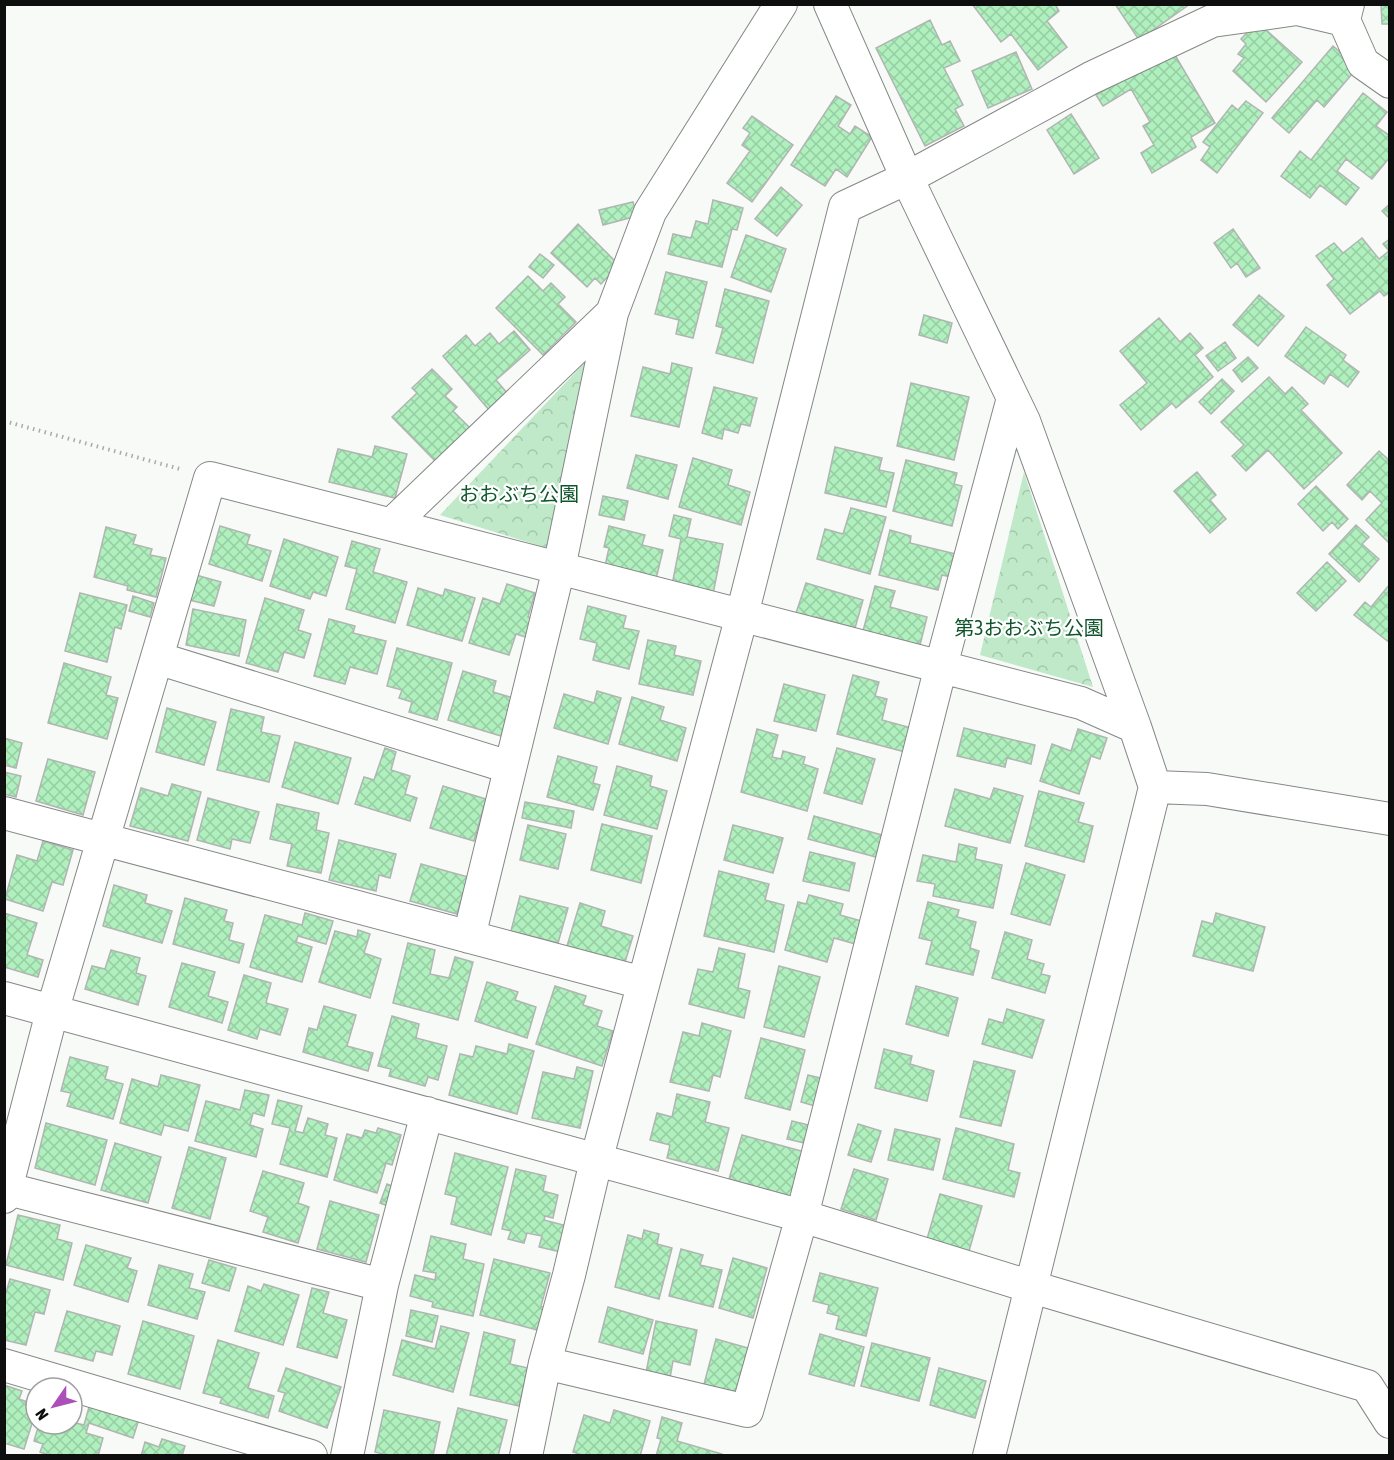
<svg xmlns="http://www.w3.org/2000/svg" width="1394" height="1460" viewBox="0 0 1394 1460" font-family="'Asap Condensed','Noto Sans JP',sans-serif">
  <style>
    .park { fill: url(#park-crowns) }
    .building { fill: url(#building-cross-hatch); stroke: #b1b5b2; stroke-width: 1.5 }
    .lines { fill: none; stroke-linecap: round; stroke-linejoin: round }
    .minor-casing { stroke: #858886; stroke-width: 34 }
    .path { stroke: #a9aba9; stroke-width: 4; stroke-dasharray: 1.5 4.5; stroke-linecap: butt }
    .minor { stroke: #fff; stroke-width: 32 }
    .labels { text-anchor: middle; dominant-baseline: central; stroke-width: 4.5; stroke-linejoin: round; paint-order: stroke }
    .park-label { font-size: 20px; fill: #10562c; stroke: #fff }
  </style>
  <defs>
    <pattern id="park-crowns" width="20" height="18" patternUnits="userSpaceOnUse" patternTransform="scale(1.5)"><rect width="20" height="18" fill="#bfe9c8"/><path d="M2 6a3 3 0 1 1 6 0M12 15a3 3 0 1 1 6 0" fill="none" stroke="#a3c7ab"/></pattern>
    <pattern id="building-cross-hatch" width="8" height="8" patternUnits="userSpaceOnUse" patternTransform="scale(1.5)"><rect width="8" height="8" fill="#b0f0bf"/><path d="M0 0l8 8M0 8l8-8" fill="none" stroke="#96cda3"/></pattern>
  </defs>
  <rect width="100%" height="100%" fill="#f7faf7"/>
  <path class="park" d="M590,357l-40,192 -110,-34z
    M1024,472l69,215 -113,-32z"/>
  <path class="building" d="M972,4h83l4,7 -12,10 20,26 -29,23 -27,-36 -10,8z
    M1115,4h75l-51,36z
    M1381,4h9v20h-8z
    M930,20l12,25 8,-4 10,20 -16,7 19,37 -8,4 9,17 -39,20 -49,-98z
    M1257,22l45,40 -36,40 -33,-31 11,-13 -6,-4 8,-10 -5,-5z
    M1333,46l25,21 -34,40 -7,-7 -28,33 -17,-15z
    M1172,50l43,73 -24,14 5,10 -44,26 -11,-20 13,-8 -11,-19 7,-4 -19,-33 -28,17 -7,-11z
    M1016,52l16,37 -44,19 -16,-37z
    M1363,93l24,19 -11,14 14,10v21l-18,22 -26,-20 -9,12 22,17 -13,17 -26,-20 -10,13 -29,-22 19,-25 11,9z
    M836,96l15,9 -13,21 12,8 5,-8 17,11 -25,40 -11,-8 -11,17 -34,-21z
    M1246,101l17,12 -46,60 -16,-13 9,-13 -7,-5 29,-37 6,5z
    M1071,114l28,44 -25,16 -27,-44z
    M752,116l41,29 -41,57 -25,-19 23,-32 -8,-6 8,-12 -7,-5z
    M781,187l21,18 -25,31 -22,-17z
    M713,200l30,8 -6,22 -5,-1 -10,38 -54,-13 5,-20 18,4 5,-17 12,3z
    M633,202l4,14 -34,9 -4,-15z
    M1390,204v15l-8,-8z
    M578,224l41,41 -18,19 -6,-6 -8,9 -36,-34z
    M1233,229l27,39 -14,9 -9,-14 -6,5 -17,-25z
    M746,235l40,14 -15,43 -40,-15z
    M1362,238l17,21 10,-8 -6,-7 7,-5v53l-6,4 -4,-5 -30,23 -23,-29 7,-6 -18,-23 18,-13 9,10z
    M540,254l14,11 -11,13 -14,-11z
    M666,272l41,10 -14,56 -17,-4 3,-14 -24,-6z
    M528,276l15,15 8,-8 14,14 -7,7 18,18 -33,33 -47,-47z
    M725,289l44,12 -16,62 -37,-10 7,-25 -7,-2z
    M1259,295l25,21 -26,30 -25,-21z
    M924,315l28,8 -5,20 -28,-8z
    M1159,318l21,24 10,-9 13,15 -8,7 18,22 -37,31 -4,-5 -31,27 -21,-25 27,-22 -27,-32z
    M1306,327l40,28 -3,5 16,12 -11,15 -18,-13 -6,10 -39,-28z
    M514,331l16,19 -34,30 12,14 -19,16 -46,-54 23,-21 9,11 15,-13 9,11z
    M1225,342l11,16 -18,13 -12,-15z
    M1248,357l10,11 -16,14 -9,-12z
    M672,363l20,5 -13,59 -48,-11 12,-49 27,7z
    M432,369l20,20 -7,7 12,11 -4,4 18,18 -35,33 -44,-45 25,-24 -5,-5z
    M1269,377l16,17 7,-7 16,17 -7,6 41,43 -38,36 -36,-39 -22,21 -14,-15 12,-11 -23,-23z
    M1222,379l12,12 -23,23 -12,-12z
    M911,383l58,14 -15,63 -57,-14z
    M714,387l43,11 -7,28 -9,-2 -3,9 -14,-4 -2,10 -20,-6z
    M375,446l32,8 -12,44 -66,-16 9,-33 34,8z
    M835,447l47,11 -3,12 15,3 -8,34 -61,-14z
    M1379,451l11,10 -1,82 -23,-23 16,-17 -12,-12 -8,9 -15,-15z
    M636,455l41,10 -9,34 -41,-11z
    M693,458l39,12 -4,15 22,7 -9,33 -62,-18z
    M906,460l51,13 -3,11 8,2 -10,40 -59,-15z
    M1197,472l19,23 -6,5 16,19 -16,14 -36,-42z
    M1316,486l32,33 -10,10 -6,-7 -9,9 -25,-27z
    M603,496l25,5 -4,19 -25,-5z
    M851,508l35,9 -16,57 -53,-15 8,-30 18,5z
    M674,515l17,4 -4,18 36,7 -10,50 -41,-9 9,-46 -12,-3z
    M1356,525l13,12 -7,7 17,15 -20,23 -30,-28z
    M220,526l30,9 -3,9 24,7 -9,30 -53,-17z
    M609,526l36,9 -3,10 21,5 -7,29 -51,-13 4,-18 -5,-1z
    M106,527l30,8 -3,9 19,5 -2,6 16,3 -10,39 -29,-7 1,-4 -34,-9z
    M890,530l21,6 -1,7 46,11 -5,23 -9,-2 -4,15 -59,-15z
    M284,539l54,18 -12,39 -13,-4 -3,7 -40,-13z
    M352,541l28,8 -7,23 34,10 -12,41 -49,-14 11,-40 -12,-3z
    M1327,562l19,19 -30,30 -19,-18z
    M196,575l25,7 -7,24 -25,-6z
    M806,583l57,17 -8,28 -39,-11 -2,9 -20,-7z
    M507,584l28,9 -7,24 10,3 -6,19 -16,-5 -7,21 -40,-12 14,-45 17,6z
    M1390,584v59l-36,-28 11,-13 6,5z
    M875,586l20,5 -5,16 37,10 -7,28 -57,-14z
    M418,588l25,8 2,-7 30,9 -13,43 -55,-16z
    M80,593l47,12 -6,24 -6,-2 -8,35 -42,-11z
    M133,596l21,7 -4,14 -21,-6z
    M265,598l39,12 -6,20 13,4 -7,24 -20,-6 -6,20 -32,-9z
    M588,606l38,10 -3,12 16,3 -10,38 -36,-9 4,-17 -17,-4z
    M193,609l53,11 -7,36 -53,-11z
    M329,619l26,7 -2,7 33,8 -9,33 -27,-7 -5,17 -31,-8z
    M648,640l28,6 -2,9 27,6 -8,34 -54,-11z
    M397,648l55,15 -15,57 -28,-8 3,-10 -13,-4 3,-8 -15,-4z
    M64,663l47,14 -5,18 12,3 -11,41 -59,-16z
    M463,671l33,10 -3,11 20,6 -12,38 -53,-16z
    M853,675l26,7 -4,14 12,3 -5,21 33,9 -6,24 -72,-19z
    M784,684l41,11 -9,36 -42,-10z
    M597,691l24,7 -13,46 -54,-16 10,-34 30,9z
    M632,697l32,10 -4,13 26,8 -9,33 -58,-17z
    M167,708l49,14 -12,43 -48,-13z
    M231,709l33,8 -3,15 19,4 -11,46 -52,-12z
    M964,728l71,17 -4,19 -24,-6 -2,9 -48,-11z
    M757,729l21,6 -6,22 9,2 2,-8 22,6 -2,7 15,5 -11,42 -66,-19z
    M1078,729l29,9 -7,21 -9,-3 -12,38 -39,-13 12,-37 19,7z
    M4,738l18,5 -6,25 -12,-3z
    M295,742l56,16 -13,46 -56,-17z
    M385,748l11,4 -5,18 19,6 -5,18 12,4 -7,23 -55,-17 9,-27 10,3z
    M837,748l38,11 -13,45 -38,-11z
    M558,756l39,11 -4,16 7,2 -7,25 -46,-13z
    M48,759l47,13 -12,43 -47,-14z
    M617,766l35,10 -2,10 17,5 -10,38 -53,-14z
    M4,772l17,4 -5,21 -12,-3z
    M172,784l29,8 -13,49 -58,-15 11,-38 27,8z
    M443,786l43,13 -12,42 -44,-13z
    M994,788l29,8 -13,47 -65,-17 10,-37 35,10z
    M1039,791l45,12 -6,19 15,4 -9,36 -59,-16z
    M208,798l51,14 -9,31 -18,-4 -2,10 -33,-9z
    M525,802l49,9 -3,17 -49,-10z
    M277,804l42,9 -3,17 13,3 -8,40 -34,-7 5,-22 -22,-5z
    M814,816l68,19 -6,22 -68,-18z
    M602,824l50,12 -11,47 -50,-13z
    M528,825l38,9 -8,35 -38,-9z
    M733,825l50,13 -10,35 -49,-13z
    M339,840l57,14 -6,24 -11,-3 -3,16 -47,-11z
    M43,841l30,9 -10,35 -11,-3 -9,29 -38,-12 12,-44 20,6z
    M959,844l18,4 -2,11 27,6 -9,43 -60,-12 2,-12 -18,-3 6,-26 33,7z
    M810,852l45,11 -6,28 -46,-10z
    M1026,863l39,12 -15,50 -39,-11z
    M421,864l47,13 -11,37 -47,-13z
    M719,871l50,13 -4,16 19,5 -10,47 -70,-16z
    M114,885l33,10 -2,8 27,8 -10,32 -59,-17z
    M809,895l34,9 -3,11 25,7 -6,23 -25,-7 -7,24 -42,-12 13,-48 8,2z
    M520,896l48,12 -10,35 -47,-12z
    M185,898l42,12 -3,11 9,2 -4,17 15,4 -5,19 -66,-19z
    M928,902l31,8 -2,7 19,5 -6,26 9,3 -6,24 -47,-11 6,-23 -13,-3z
    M580,903l25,8 -4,15 32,10 -8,26 -58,-16z
    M4,913l33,10 -10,32 16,5 -5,17 -34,-10z
    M305,913l28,8 -7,23 -28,-8 -2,6 16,5 -10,35 -52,-15 15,-52 37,10z
    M1216,913l49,14 -12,44 -60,-15 9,-35 11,3z
    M358,930l12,4 -6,19 17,6 -11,39 -51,-16 16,-51 22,6z
    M1005,932l27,8 -5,19 17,5 -3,10 9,2 -5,17 -53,-15z
    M408,943l27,7 -5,24 19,4 6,-21 18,5 -15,58 -65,-17z
    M719,948l26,6 -7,34 12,3 -6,27 -55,-14 9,-35 15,3z
    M111,950l29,8 -4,15 10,3 -8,29 -53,-16 7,-23 13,3z
    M182,963l33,9 -7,24 20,6 -6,21 -53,-16z
    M779,966l41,11 -16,60 -40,-10z
    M244,975l27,8 -5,20 22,6 -8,26 -20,-6 -3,10 -29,-9z
    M487,982l31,10 -3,8 21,7 -9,31 -52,-17z
    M555,986l31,10 -3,9 19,6 -5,15 16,5 -11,35 -66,-22z
    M916,986l42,12 -10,38 -42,-12z
    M324,1006l32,9 -9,31 26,7 -5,18 -65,-19 6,-24 8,2z
    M1007,1009l37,11 -12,38 -50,-14 7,-25 14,4z
    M392,1016l27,8 -3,14 31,8 -9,34 -10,-3 -3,9 -36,-10 2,-7 -13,-3z
    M702,1023l29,8 -11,46 -7,-2 -4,16 -39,-9 13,-50 16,4z
    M761,1038l44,12 -15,60 -45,-12z
    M509,1044l25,7 -17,63 -68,-19 11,-41 13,3 3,-11 31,8z
    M884,1049l28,7 -2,8 24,7 -7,30 -52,-13z
    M70,1057l38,10 -3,12 18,5 -10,35 -46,-13 4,-13 -10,-2z
    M974,1061l41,10 -14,55 -41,-9z
    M577,1067l16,4 -13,57 -48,-10 11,-46 31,7z
    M161,1075l39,10 -12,46 -24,-6 -3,10 -41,-12 12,-44 26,8z
    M808,1075l21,5 -7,28 -21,-6z
    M245,1090l24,5 -5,21 -11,-3 -3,12 13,4 -7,28 -61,-16 11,-40 34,9z
    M677,1094l33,8 -5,20 24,6 -11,43 -51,-13 3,-13 -20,-5 7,-27 15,4z
    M278,1100l24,6 -7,25 8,2 5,-15 20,6 -3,11 12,3 -10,39 -47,-13 10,-36 -18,-4z
    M792,1121l25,6 -4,18 -26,-6z
    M46,1123l61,17 -12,45 -60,-17z
    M858,1124l23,7 -10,31 -23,-7z
    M378,1128l23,7 -9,30 -6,-2 -9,30 -43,-13 13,-46 15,4 3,-8 11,3z
    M956,1128l58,16 -6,26 12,3 -6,24 -71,-18z
    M895,1129l45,10 -7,31 -45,-10z
    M742,1135l63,17 -12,45 -64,-18z
    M115,1143l46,14 -13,46 -47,-13z
    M189,1147l37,11 -16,61 -38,-11z
    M455,1153l53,14 -17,68 -40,-11 6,-27 -12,-3z
    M516,1169l30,7 -3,15 15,4 -5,23 -8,-2 -1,4 23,6 -6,26 -22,-5 3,-11 -15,-3 -3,10 -16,-4 3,-8 -9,-2z
    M854,1169l34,10 -12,41 -35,-11z
    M263,1171l41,12 -6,20 11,4 -11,36 -35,-11 5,-15 -18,-6z
    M387,1184l12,5 -6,19 -13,-5z
    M940,1194l42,12 -13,45 -42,-12z
    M330,1201l49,14 -13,47 -49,-13z
    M18,1215l42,10 -3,14 15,4 -9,37 -57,-15z
    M644,1230l15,4 -2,10 15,4 -13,51 -44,-12 13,-52 14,4z
    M431,1236l35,8 -3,15 21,5 -11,52 -41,-9 1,-5 -23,-6 5,-21 20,5 1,-7 -13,-2z
    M86,1245l45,13 -4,10 10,3 -9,31 -54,-17z
    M681,1249l22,6 -3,10 22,5 -9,37 -44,-11z
    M733,1258l34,10 -14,50 -34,-10z
    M494,1259l56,14 -9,33 5,2 -5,23 -61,-16z
    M209,1260l27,8 -7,23 -27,-8z
    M159,1265l34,9 -4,14 16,4 -8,27 -49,-14z
    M820,1273l58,15 -12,48 -30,-7 3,-13 -12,-3 2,-8 -16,-4z
    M10,1279l40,11 -6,24 -9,-2 -9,33 -22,-5v-41z
    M264,1284l35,11 -16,50 -48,-14 13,-45 13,5z
    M312,1288l17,4 -6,21 24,7 -10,38 -40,-11z
    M608,1307l45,13 -10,34 -44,-12z
    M411,1310l27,6 -6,26 -26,-6z
    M67,1311l53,15 -8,29 -16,-4 -3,10 -38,-10z
    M143,1321l51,15 -14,53 -52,-15z
    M656,1321l41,9 -7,35 -17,-4 -3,17 -24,-5z
    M441,1326l28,7 -16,59 -60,-17 9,-35 33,9z
    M484,1332l31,8 -5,24 18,4 -9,38 -49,-11z
    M820,1334l44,13 -10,39 -45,-12z
    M716,1339l32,9 -13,48 -32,-8z
    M218,1340l41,13 -11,35 26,8 -6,22 -48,-15 2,-5 -19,-5z
    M872,1343l58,15 -11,43 -58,-15z
    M286,1368l55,19 -14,41 -48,-17 6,-18 -7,-2z
    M939,1368l47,13 -11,37 -45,-13z
    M4,1385l18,6 -3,8 17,6v6l-12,38 -20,-6z
    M91,1400l49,16 -7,22 -44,-15 -3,10 17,5 -5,18h-47l-11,-4 3,-8 -9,-3 5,-17h33v-2l12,3z
    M458,1408l49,12 -9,36h-52z
    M384,1410l56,12 -7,34h-43l-15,-4z
    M614,1410l36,11 -10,35h-55l-12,-4 11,-37 26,8z
    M662,1417l20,6 -5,18 45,13v2h-66l5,-17 -4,-1z
    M162,1439l23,7 -3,10h-41l4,-14 14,5z"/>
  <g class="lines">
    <g class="minor-casing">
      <path id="minor" d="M830,4l77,174 117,243 111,306 20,60 -166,669
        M1348,4l-4,16 19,43 27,19
        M392,524l220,-211
        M157,658l352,109
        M1155,787l52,2 183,30
        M4,813l639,170
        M469,937l90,-369 53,-255 38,-101 131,-208
        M4,998l798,218 230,71 335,99 23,36
        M4,1188l378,97
        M4,1197l48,-185 158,-534 871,225 54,24
        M545,1363l202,48 55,-195 139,-550 72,-268
        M4,1365l307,91
        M347,1456l35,-171 45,-172
        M526,1456l19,-93 24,-88 27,-114 146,-546 103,-408 62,-29 184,-100 121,-57 85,-12 47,11"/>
    </g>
    <path class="path" d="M4,421l176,48"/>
    <use href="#minor" class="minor"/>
  </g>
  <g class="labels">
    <g class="park-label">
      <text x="519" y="493">おおぶち公園</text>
      <text x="1029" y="627">第3おおぶち公園</text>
    </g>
  </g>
  <rect width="1394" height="1460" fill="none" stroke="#0d0e0d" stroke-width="12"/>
  <g transform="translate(54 1406) rotate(235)"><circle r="28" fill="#ffffff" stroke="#9e9f9e" stroke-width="1.5"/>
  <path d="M0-4.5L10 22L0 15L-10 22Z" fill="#ad4fb9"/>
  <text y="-9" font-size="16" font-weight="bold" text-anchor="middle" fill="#0d0e0d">N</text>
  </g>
</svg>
